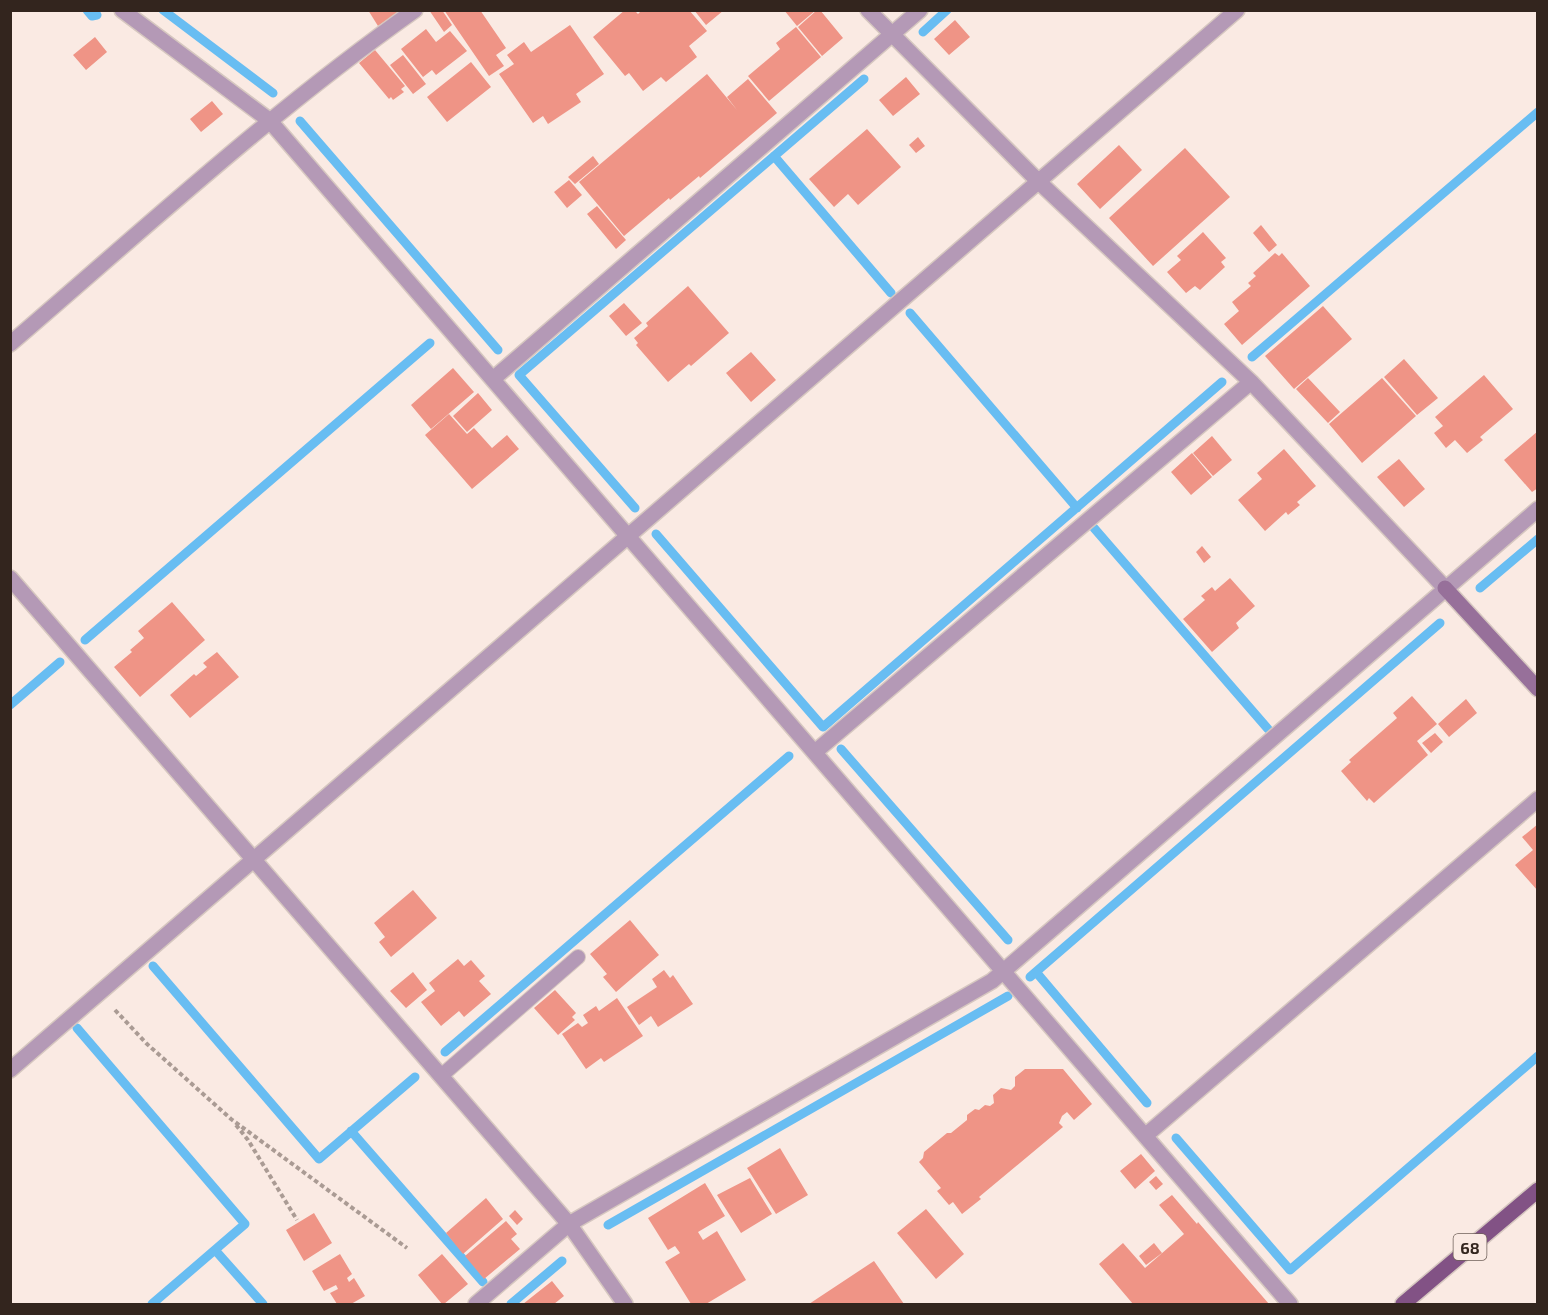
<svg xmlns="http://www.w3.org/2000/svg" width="1548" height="1315" viewBox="0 0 1548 1315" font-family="'Exo 2',sans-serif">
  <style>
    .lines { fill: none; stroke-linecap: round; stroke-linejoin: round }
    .stream { stroke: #68bdf2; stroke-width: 9 }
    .building { fill: #ef9486 }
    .lane-casing { stroke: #d6c7c0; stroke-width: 16 }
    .street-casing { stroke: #d6c7c0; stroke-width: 18 }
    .secondary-casing { stroke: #d6c7c0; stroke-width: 18 }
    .primary-casing { stroke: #d6c7c0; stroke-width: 18 }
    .path { stroke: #aa9b94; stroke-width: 4; stroke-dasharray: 4.5 3; stroke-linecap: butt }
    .lane { stroke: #b499b6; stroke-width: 14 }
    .street { stroke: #b499b6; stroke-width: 15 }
    .secondary { stroke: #97709a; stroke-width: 15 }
    .primary { stroke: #825285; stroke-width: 15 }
    .labels { text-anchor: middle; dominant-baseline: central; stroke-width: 4.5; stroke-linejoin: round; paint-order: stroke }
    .shield { fill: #faeae3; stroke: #6f6059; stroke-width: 1.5 }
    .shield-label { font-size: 16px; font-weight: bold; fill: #33251e }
  </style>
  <rect width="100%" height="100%" fill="#faeae3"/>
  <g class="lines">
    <path class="stream" d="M87,10l5,6 5,-1
      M163,10l110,83
      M923,32l24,-22
      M300,121l198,229
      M774,156l117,137
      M910,313l167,195
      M1252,357l286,-245
      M635,508l-116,-133 345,-296
      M1094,528l174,201
      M656,534l167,193 399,-345
      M1480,588l58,-49
      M85,640l345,-297
      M10,705l50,-43
      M841,749l167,191
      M153,966l166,193 96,-82
      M1036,972l111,131
      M1030,977l410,-354
      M77,1028l168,196 -93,80
      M445,1052l344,-296
      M351,1131l132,151
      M1176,1138l114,132 248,-214
      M608,1225l400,-229
      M215,1250l48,54
      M511,1304l51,-43"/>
  </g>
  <path class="building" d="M368,10h33l-23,16z
    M429,10h13l10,15 -8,7z
    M444,10h36l26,38 -10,7 8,11 -15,10z
    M625,10h9l4,4 4,-4h47l18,21 -18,15 8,11 -31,25 -5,-5 -18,14 -14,-18 -4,3 -32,-39z
    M694,10h30l-18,15z
    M784,10h32l-19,16z
    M817,10h3l23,28 -21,18 -24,-29z
    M955,20l15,17 -21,18 -15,-16z
    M570,25l34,49 -28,20 5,8 -33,22 -5,-8 -10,7 -34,-49 15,-10 -7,-9 17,-13 7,10z
    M796,27l25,30 -52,44 -21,-25 32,-27 -4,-6z
    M426,29l10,13 14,-11 17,20 -31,24 -4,-5 -9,7 -22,-28z
    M95,37l12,15 -21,18 -13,-15z
    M375,50l30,36 -4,3 3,3 -11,8 -2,-3 -2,2 -30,-36z
    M403,55l23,29 -13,10 -23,-29z
    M471,62l20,25 -44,35 -20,-25z
    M707,74l30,36 -10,-13 21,-18 29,34 -77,65 -1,-2 -29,24 -1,-2 -45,38 -45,-54z
    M906,77l14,17 -27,22 -14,-16z
    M212,101l11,13 -22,18 -11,-13z
    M867,129l34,38 -43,38 -10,-11 -14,13 -25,-28z
    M918,137l7,9 -9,7 -7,-8z
    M1119,145l23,25 -42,39 -23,-25z
    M1185,148l45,49 -77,69 -44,-48z
    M593,156l6,8 -24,20 -7,-7z
    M569,180l13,15 -15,13 -13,-16z
    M597,206l29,34 -10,9 -29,-35z
    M1261,225l16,20 -8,7 -16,-19z
    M1203,232l23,26 -5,4 4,5 -25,23 -5,-4 -9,7 -19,-21 14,-12 -4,-4z
    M1275,253l4,3 3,-3 28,33 -68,59 -18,-21 15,-13 -7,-9 19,-16 -3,-3 8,-7 -3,-3z
    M688,286l41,47 -38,33 -2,-2 -21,18 -32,-37 2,-2 -4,-5 14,-12 -2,-3z
    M624,303l18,20 -16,13 -17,-20z
    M1323,306l29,33 -58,50 -29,-33z
    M751,352l25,28 -25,22 -25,-29z
    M1404,359l34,39 -21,17 -33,-38z
    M453,368l21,24 -43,37 -20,-24z
    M1484,375l29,34 -33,28 3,3 -16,13 -12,-13 -9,8 -12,-15 9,-7 -8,-9z
    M1308,378l32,34 -12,11 -32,-34z
    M1382,378l34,38 -54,47 -33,-39z
    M478,393l14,17 -25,22 -14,-16z
    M449,414l18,20 7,-6 18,20 15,-13 12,14 -47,40 -47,-54z
    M1538,431v57l-6,4 -28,-32z
    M1212,436l20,24 -19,16 -20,-23z
    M1284,449l32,37 -19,16 3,3 -12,10 -2,-3 -21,19 -27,-31 24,-21 -5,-6z
    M1192,453l20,24 -21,18 -20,-23z
    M1399,459l26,30 -21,18 -27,-30z
    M1202,546l9,11 -7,6 -8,-11z
    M1230,578l25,28 -19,17 3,5 -27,24 -29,-33 22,-19 -4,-4 11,-9 3,4z
    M172,602l33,38 -65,57 -26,-30 18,-15 -2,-2 14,-12 -6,-7z
    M217,652l22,25 -49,41 -20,-23 24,-21 2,2 11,-9 -4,-4z
    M1412,696l25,28 -20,17 11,14 -54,48 -5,-5 -2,3 -26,-30 10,-9 -2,-2 48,-42 -4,-5z
    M1466,699l11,14 -28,24 -11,-13z
    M1435,733l8,9 -12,11 -9,-10z
    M1538,824v67l-23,-26 18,-15 -11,-13z
    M413,890l24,28 -46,39 -12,-15 6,-5 -11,-14z
    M630,920l29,35 -43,37 -13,-15 4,-3 -17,-20z
    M458,959l6,7 7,-6 14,16 -6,5 12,13 -27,23 -5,-6 -18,15 -20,-24 14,-11 -6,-8z
    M664,970l6,8 3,-3 20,29 -35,23 -7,-11 -12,9 -12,-18 30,-20 -5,-8z
    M413,972l14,18 -21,18 -16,-17z
    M555,990l21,23 -4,4 3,3 -17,15 -24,-27z
    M617,998l26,38 -39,26 -3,-4 -15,11 -24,-35 16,-11 4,4 6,-4 -5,-8 13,-9 3,5z
    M1025,1069h38l29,35 -18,16 -7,-8 -5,4 -3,7 4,4 -84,70 2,2 -19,15 -9,-12 -4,3 -12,-14 4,-3 -22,-26 4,-4 1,-6 23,-19h4l16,-13v-5l8,-6 4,1 6,-5 5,1 4,-3 -1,-8 8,-7 10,2 4,-4v-9z
    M780,1148l28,47 -32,19 -29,-46z
    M1141,1154l14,17 -20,18 -15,-18z
    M1156,1176l7,8 -7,6 -7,-8z
    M750,1178l22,36 -31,19 -24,-38z
    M705,1183l20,33 -27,16 5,8 14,-9 29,49 -40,24h-15l-26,-42 15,-9 -5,-7 -7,4 -20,-32z
    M1172,1195l25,29 1,-2 71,82h-136l-34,-40 24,-21 22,25 39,-34 -25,-29z
    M486,1198l17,21 -40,35 -17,-21z
    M926,1209l38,45 -28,25 -39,-46z
    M515,1210l8,9 -6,6 -8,-9z
    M314,1213l18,30 -28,18 -18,-31z
    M506,1221l11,13 -6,5 9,10 -36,30 -19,-23z
    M1154,1243l8,10 -16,12 -7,-9z
    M340,1254l12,20 -5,4 2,4 5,-4 11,18 -14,8h-14l-7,-11 8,-4 -2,-4 -12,6 -12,-20z
    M442,1254l26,30 -24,20h-2l-24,-29z
    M874,1261l30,43h-95z
    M552,1281l12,15 -10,8h-31z"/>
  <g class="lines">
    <g class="lane-casing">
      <path id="lane" d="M441,1076l137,-119"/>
    </g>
    <g class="street-casing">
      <path id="street" d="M122,10l147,110 1021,1184
        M868,10l171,172 212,200 194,206
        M10,344c133,-114 262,-233 405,-334
        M493,379l427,-369
        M10,578l559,646 56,80
        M815,752l436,-370
        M10,1070l1227,-1060
        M1145,1136l393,-337
        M476,1304l93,-80 423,-243 546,-472"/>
    </g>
    <g class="secondary-casing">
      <path id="secondary" d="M1445,588l93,101"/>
    </g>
    <g class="primary-casing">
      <path id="primary" d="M1403,1304l135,-114"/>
    </g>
    <path class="path" d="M115,1010l32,34 84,75 176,129
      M236,1125l12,15 49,80"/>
    <use href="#lane" class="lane"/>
    <use href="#street" class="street"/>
    <use href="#secondary" class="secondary"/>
    <use href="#primary" class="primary"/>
  </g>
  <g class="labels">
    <rect class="shield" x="1453.5" y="1234" width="33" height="26" rx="4.5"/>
    <g class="shield-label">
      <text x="1470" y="1247">68</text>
    </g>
  </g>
  <rect width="1548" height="1315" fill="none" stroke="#33251e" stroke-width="24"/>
</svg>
